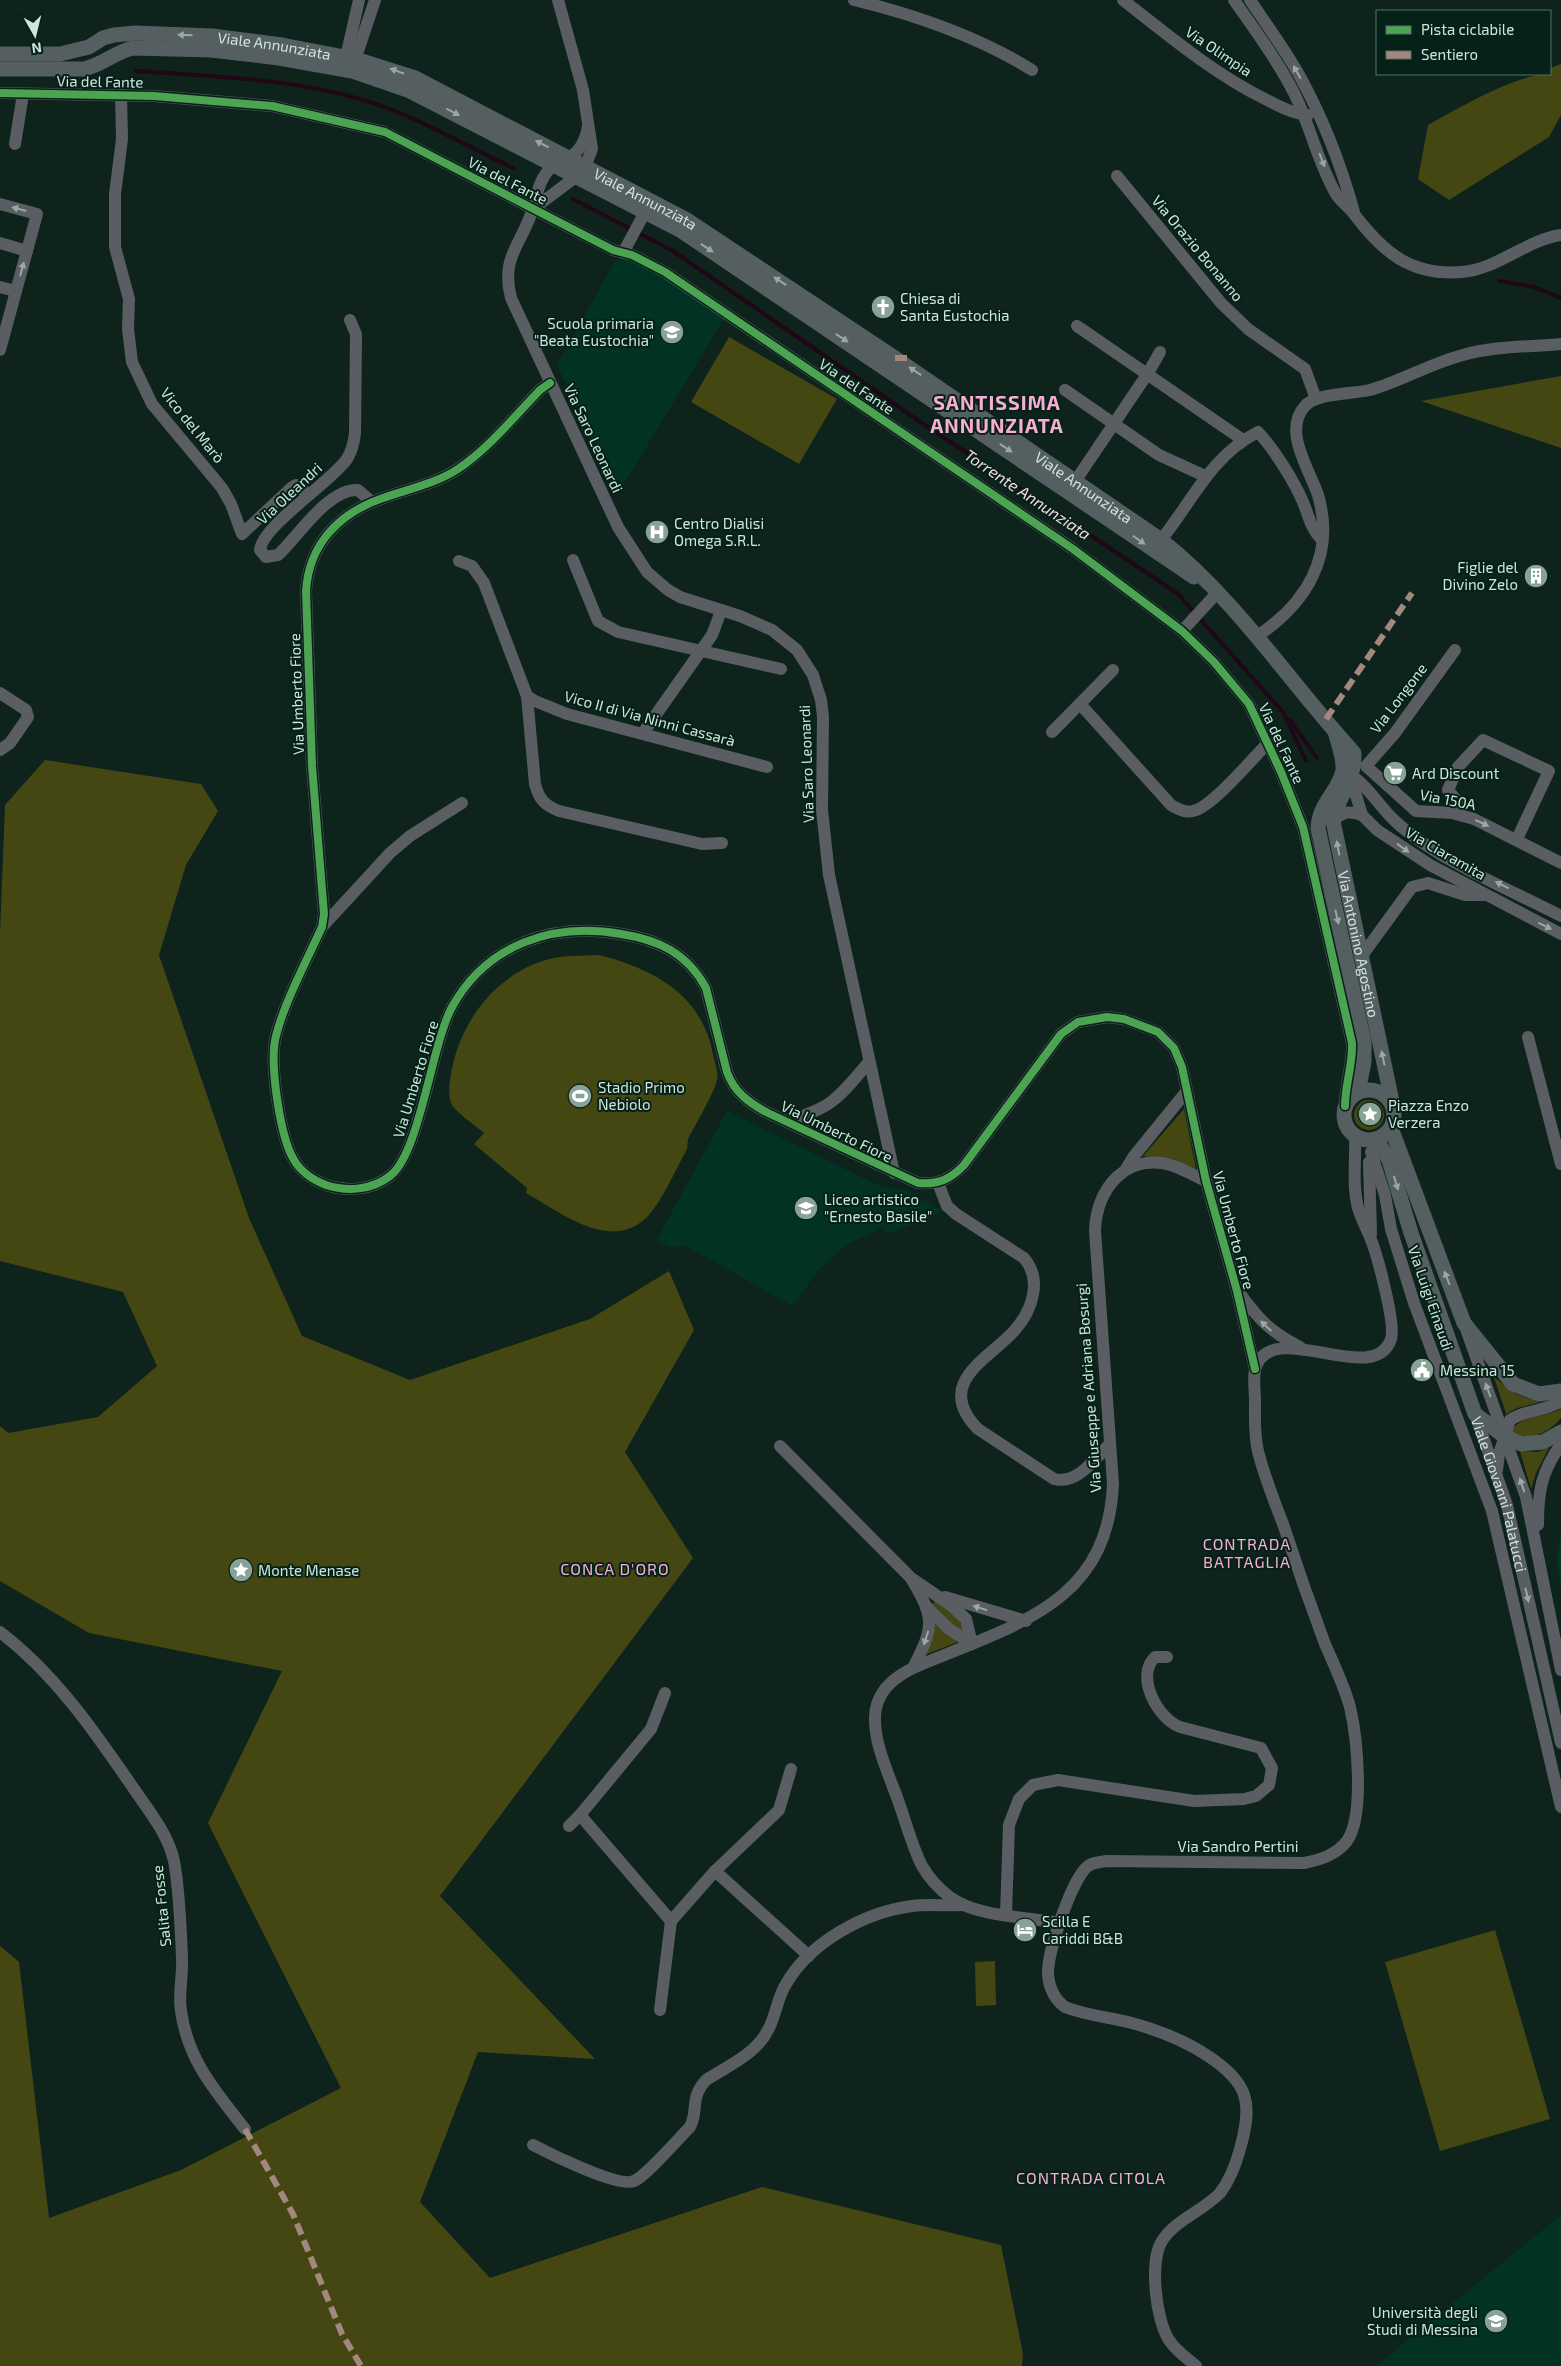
<svg xmlns="http://www.w3.org/2000/svg" width="1561" height="2366" viewBox="0 0 1561 2366" font-family="'Exo 2',sans-serif">
  <style>
    .built { fill: #023224 }
    .green { fill: #454713 }
    .lines { fill: none; stroke-linecap: round; stroke-linejoin: round }
    .stream { stroke: #200616; stroke-width: 4 }
    .minor { stroke: #5a5e62; stroke-width: 12 }
    .major { stroke: #555e61; stroke-width: 15 }
    .quiet { stroke: #a5887d; stroke-width: 6; stroke-dasharray: 12 6; stroke-linecap: butt }
    .cycleway-casing { stroke: #062118; stroke-width: 11 }
    .cycleway { stroke: #4ca352; stroke-width: 8 }
    .oneway { fill: #96a9a4 }
    .oneway2 { fill: #99a9a5 }
    .labels { text-anchor: middle; dominant-baseline: central; stroke-width: 4; stroke-linejoin: round; paint-order: stroke }
    .street-label { font-size: 15px; fill: #cce6db; stroke: #062118 }
    .poi-label { font-size: 15px; fill: #cce6db; stroke: #062118; text-anchor: start }
    .water-label { font-size: 16px; font-style: italic; fill: #f5d8e6; stroke: #062118 }
    .neighbourhood-label { font-size: 16px; letter-spacing: 1px; fill: #f8add3; stroke: #062118 }
    .district-label { font-size: 20px; font-weight: bold; letter-spacing: 1px; fill: #f8add3; stroke: #062118 }
  </style>
  <rect width="100%" height="100%" fill="#0d231c"/>
  <path class="built" d="M628,259l32,17 64,43 -106,175 -61,-129 58,-104z
    M727,1111l157,77 22,1 36,22 -4,3 -50,20 -6,-6 -34,16 -30,26 -25,36 -109,-61 -12,3 -16,-7z
    M1561,1532v56l-5,-28z
    M1561,2215v151h-185l111,-91z"/>
  <path class="green" d="M1561,64v51l-12,22 -100,63 -31,-21 10,-54c31,-17 87,-51 122,-51v-6z
    M729,337l108,62 -38,65 -108,-62z
    M1561,376v72l-140,-47z
    M45,760l156,24 17,27 -32,54 -27,90 90,263 53,118 108,44 180,-61 79,-48 25,59 -69,122 68,106 -253,338 155,163 -117,-7 -58,150 70,76 272,-91 239,58 22,109 -1,12h-1022v-420l19,16 30,256 132,-48 160,-82 -133,-265 74,-152 -193,-38 -89,-52v-155l8,7 90,-16 59,-51 -34,-74 -123,-31v-327l5,-129z
    M599,955c54,14 102,38 114,99 1,7 6,19 4,26 -5,18 -20,41 -29,59l-1,10c-11,20 -24,50 -39,67 -36,38 -88,-4 -122,-23l1,-5 -53,-44 10,-11c-8,-7 -27,-20 -32,-28 -6,-12 -1,-33 2,-45 13,-50 53,-95 106,-103 13,-2 26,-1 39,-2z
    M1354 1115a15 15 0 1 1 30 0a15 15 0 1 1-30 0Z
    M1184,1109l12,60 -23,-10 -30,-3z
    M1494,1377l22,17 24,8 -23,6 -11,6z
    M1561,1409v9c-13,15 -30,24 -49,15l-1,-3c12,-15 34,-13 50,-21z
    M1549,1448l-13,25 -5,16 -11,-38 17,1z
    M935,1600l23,18 5,10 -1,3 -7,-4 -22,-23z
    M933,1622l25,20 -31,12 -2,-1z
    M1495,1930l55,189 -110,32 -55,-189z
    M995,1961l1,44 -20,1 -1,-44z"/>
  <g class="lines">
    <path class="stream" d="M136,71c88,6 181,8 264,42 38,16 75,37 113,55
      M573,199l100,52 246,170 258,172 106,119 23,49
      M1500,281l34,6 27,11
      M1289,719l28,39"/>
    <g class="minor">
      <path d="M854,0c62,15 123,36 178,70"/>
      <path d="M1123,0c46,36 90,73 142,99 14,7 28,15 43,16"/>
      <path d="M1234,0c21,30 43,60 60,93 16,32 24,70 42,101 5,8 13,13 18,20 29,38 56,62 108,58 36,-3 64,-32 99,-37"/>
      <path d="M1250,0c16,24 34,48 48,73 24,43 43,92 56,139"/>
      <path d="M349,66l-3,-9 13,-57"/>
      <path d="M353,66l22,-66"/>
      <path d="M0,93l154,3 118,10 113,26 228,118 19,5 33,17 408,277 109,82 32,31 35,42 32,68 22,55 49,216c1,22 -7,41 -7,63"/>
      <path d="M121,95l1,44 -7,55v53l14,52 -1,30 4,33 20,42 70,84 9,16 11,30 49,-46 5,-3 13,10"/>
      <path d="M588,127c-4,20 -11,27 -29,37 -4,2 -10,5 -12,8 -9,11 -10,24 -14,36 -10,35 -33,48 -22,90l107,229 29,45 21,18 12,7 60,19 32,14 25,20 16,25 8,25 2,17 -1,93 7,65 65,298"/>
      <path d="M15,144l8,-50"/>
      <path d="M1117,176l104,127 27,26 57,40 11,30"/>
      <path d="M0,204l37,10 -37,136"/>
      <path d="M533,209l44,-33 8,-9 7,-18 -9,-59 -25,-90"/>
      <path d="M0,243l27,8"/>
      <path d="M623,253l22,-41"/>
      <path d="M0,287l16,4"/>
      <path d="M350,320l6,14 -1,99c-1,9 -3,18 -8,26 -16,23 -85,67 -87,91l6,7 12,-2c19,-17 50,-67 80,-65l14,12"/>
      <path d="M1077,326l166,114"/>
      <path d="M550,383l-10,7c-26,27 -51,58 -82,79 -23,15 -50,20 -75,29 -44,15 -74,46 -77,93l6,175 12,148 -2,13c-15,33 -38,76 -46,109 -7,26 4,101 18,124 7,12 19,20 32,25 21,7 46,5 64,-9 30,-23 41,-130 62,-169 35,-63 101,-85 169,-73 38,6 66,19 85,54l21,84c7,20 22,31 41,41l150,70c20,2 33,-4 46,-18l97,-131 17,-12 29,-5 17,2 34,13 16,16 8,19 24,114 31,110 18,78"/>
      <path d="M1065,390l94,65 46,21"/>
      <path d="M1070,489l78,-116 12,-21"/>
      <path d="M1161,540c32,-40 50,-84 97,-108 16,17 36,49 45,70 7,17 7,25 19,38"/>
      <path d="M573,560l25,61 20,11 163,37"/>
      <path d="M459,561l13,5 12,17 43,113 8,88c4,15 9,21 24,27l143,33 20,-1"/>
      <path d="M1182,631l35,-38"/>
      <path d="M1256,637c50,-33 80,-81 62,-142 -8,-25 -36,-64 -13,-89 11,-13 48,-12 65,-16 32,-9 61,-27 93,-35 31,-9 66,-8 98,-11"/>
      <path d="M1455,650l-60,83 -29,33 50,45 36,2 22,6 87,44"/>
      <path d="M0,693l26,17 2,7 -18,26 -10,7"/>
      <path d="M527,696l8,5 32,13 200,53"/>
      <path d="M1080,704l91,101c7,4 14,8 22,6 19,-4 59,-52 75,-68"/>
      <path d="M1052,732l61,-62"/>
      <path d="M643,733l69,-98 9,-24"/>
      <path d="M1343,772c21,6 35,34 52,49 42,39 114,68 166,95"/>
      <path d="M1345,776l10,16 7,23 15,15 53,35 131,69"/>
      <path d="M1460,815l2,-8 -14,-17 10,-23 25,-27 66,31 -32,68"/>
      <path d="M1333,821c10,-10 16,-10 29,-6"/>
      <path d="M322,927l68,-74 20,-17 52,-33"/>
      <path d="M1361,957l51,-70 16,-4 37,12h20"/>
      <path d="M1528,1037l33,127"/>
      <path d="M787,1121c47,-14 51,-23 82,-59"/>
      <path d="M1371,1152l14,43 6,34 23,74 78,208 69,296"/>
      <path d="M1369,1162l2,72"/>
      <path d="M1126,1169l8,-13 52,-64"/>
      <path d="M938,1183l9,23 9,8 68,44c9,11 12,22 9,36 -2,13 -10,27 -19,37 -25,28 -81,52 -36,98l76,50c24,6 41,-21 56,-35"/>
      <path d="M1241,1295c19,26 30,37 59,52"/>
      <path d="M1466,1329l60,168 35,173"/>
      <path id="s1" d="M1475,1414l32,91 54,238"/>
      <path d="M780,1446l131,132 41,28 14,13 6,25"/>
      <path d="M1497,1470l2,-16 11,-34c16,-11 35,-8 51,-19"/>
      <path d="M1538,1525c0,-34 3,-52 23,-81"/>
      <path d="M912,1580c24,39 21,49 1,88"/>
      <path d="M945,1597l81,24"/>
      <path d="M927,1607l22,22 23,15"/>
      <path d="M0,1632c56,43 94,99 134,157 15,22 34,45 40,72 5,27 7,70 8,98 1,17 -4,35 -1,52 7,50 35,81 64,118"/>
      <path d="M665,1693l-14,36 -71,86 91,106 44,-50"/>
      <path d="M791,1769l-12,41 -64,61 94,85"/>
      <path d="M569,1826l11,-11"/>
      <path d="M1006,1915l3,-90 10,-26 14,-14 25,-5 136,21 50,-2 12,-3 13,-11 3,-17 -11,-20 -81,-21c-23,-9 -45,-51 -25,-70h12"/>
      <path d="M1060,1923c-33,-6 -82,-6 -109,-25 -12,-9 -23,-21 -30,-34 -9,-19 -15,-41 -22,-61 -9,-26 -25,-58 -24,-86 0,-11 4,-20 10,-28 15,-19 41,-26 62,-35 87,-35 161,-62 166,-170l-18,-253c1,-43 32,-80 79,-65 11,4 21,10 32,15"/>
      <path d="M660,2010l11,-89"/>
      <path d="M533,2145c17,9 86,43 101,36 12,-5 45,-43 56,-54 9,-17 -1,-28 16,-47 22,-14 50,-26 62,-50 8,-14 9,-32 18,-46 24,-42 79,-72 126,-78 17,-2 33,0 50,-1"/>
      <path d="M1196,2366c-9,-8 -20,-15 -27,-26 -13,-19 -20,-79 -7,-99 13,-21 41,-30 58,-48 10,-13 16,-29 20,-44 13,-46 9,-66 -32,-93 -24,-16 -53,-27 -80,-34 -21,-5 -43,-7 -63,-15 -11,-8 -16,-20 -17,-33 -1,-21 24,-96 40,-108 6,-4 13,-4 19,-5l197,2c16,-3 32,-8 43,-22 18,-26 10,-104 3,-134 -6,-22 -16,-42 -25,-63 -15,-40 -29,-80 -42,-120 -9,-24 -19,-48 -25,-73 -4,-16 -3,-33 -3,-50 0,-10 -2,-22 0,-31 14,-56 119,20 136,-31 5,-15 -14,-85 -21,-102 -4,-9 -9,-19 -12,-29 -6,-24 -2,-48 -3,-72"/>
    </g>
    <g class="major">
      <path id="s2" d="M0,54h60l29,-7 14,-9 11,-3 21,-2 77,3 70,9 73,14 60,19 272,142 208,138 266,182c75,59 129,143 193,213 0,33 -15,39 -21,68l60,285"/>
      <path d="M0,69h84c18,-4 31,-17 49,-21l78,2 68,8 73,13 58,20 270,139 514,347"/>
      <path d="M1336,735c3,11 8,24 7,35 -4,22 -24,32 -25,58l46,214v20l-6,30"/>
      <circle cx="1369" cy="1115" r="25"/>
      <path d="M1391,1128l73,195 49,61 26,10 22,-3"/>
      <path d="M1376,1139l13,21 22,73 64,181 29,22 17,8 22,-2 18,-10"/>
    </g>
    <path class="quiet" d="M895,358h15
      M1326,719l86,-126
      M245,2129l48,85 49,120 19,32"/>
    <g class="cycleway-casing">
      <path id="cycleway" d="M0,93l154,3 118,10 113,26 228,118 19,5 33,17 408,277 109,82 32,31 35,42 32,68 22,55 49,216c1,22 -7,41 -7,63
        M550,383l-10,7c-26,27 -51,58 -82,79 -23,15 -50,20 -75,29 -44,15 -74,46 -77,93l6,175 12,148 -2,13c-15,33 -38,76 -46,109 -7,26 4,101 18,124 7,12 19,20 32,25 21,7 46,5 64,-9 30,-23 41,-130 62,-169 35,-63 101,-85 169,-73 38,6 66,19 85,54l21,84c7,20 22,31 41,41l150,70c20,2 33,-4 46,-18l97,-131 17,-12 29,-5 17,2 34,13 16,16 8,19 24,114 31,110 18,78"/>
    </g>
    <use href="#cycleway" class="cycleway"/>
  </g>
  <defs><path id="oneway-solid" d="M-6-.8H1V-3.2L6.5 0L1 3.2V.8H-6Z" transform="scale(1.25)"/></defs>
  <g class="oneway">
    <use href="#oneway-solid" transform="translate(185 35) rotate(-178)"/>
    <use href="#oneway-solid" transform="translate(397 71) rotate(-160)"/>
    <use href="#oneway-solid" transform="translate(453 112) rotate(27)"/>
    <use href="#oneway-solid" transform="translate(542 144) rotate(-153)"/>
    <use href="#oneway-solid" transform="translate(707 248) rotate(34)"/>
    <use href="#oneway-solid" transform="translate(780 281) rotate(-146)"/>
    <use href="#oneway-solid" transform="translate(842 338) rotate(34)"/>
    <use href="#oneway-solid" transform="translate(915 371) rotate(-146)"/>
    <use href="#oneway-solid" transform="translate(1006 448) rotate(34)"/>
    <use href="#oneway-solid" transform="translate(1139 540) rotate(35)"/>
    <use href="#oneway-solid" transform="translate(1338 848) rotate(-101)"/>
    <use href="#oneway-solid" transform="translate(1337 917) rotate(77)"/>
    <use href="#oneway-solid" transform="translate(1383 1058) rotate(-102)"/>
    <use href="#oneway-solid" transform="translate(1396 1183) rotate(73)"/>
    <use href="#oneway-solid" transform="translate(1447 1278) rotate(-111)"/>
  </g>
  <g class="oneway2">
    <use href="#oneway-solid" transform="translate(1297 72) rotate(-120)"/>
    <use href="#oneway-solid" transform="translate(1322 160) rotate(69)"/>
    <use href="#oneway-solid" transform="translate(19 209) rotate(-165)"/>
    <use href="#oneway-solid" transform="translate(22 269) rotate(-75)"/>
    <use href="#oneway-solid" transform="translate(1482 823) rotate(25)"/>
    <use href="#oneway-solid" transform="translate(1403 848) rotate(36)"/>
    <use href="#oneway-solid" transform="translate(1502 885) rotate(-153)"/>
    <use href="#oneway-solid" transform="translate(1545 926) rotate(26)"/>
    <use href="#oneway-solid" transform="translate(1266 1326) rotate(-137)"/>
    <use href="#oneway-solid" transform="translate(1488 1390) rotate(-110)"/>
    <use href="#oneway-solid" transform="translate(1522 1485) rotate(-109)"/>
    <use href="#oneway-solid" transform="translate(1527 1595) rotate(77)"/>
    <use href="#oneway-solid" transform="translate(980 1608) rotate(-163)"/>
    <use href="#oneway-solid" transform="translate(926 1638) rotate(108)"/>
  </g>
  <defs>
    <g id="church-disc" transform="scale(1.25)"><circle r="9.5" fill="#89a298" stroke="#062118"/><path d="M-1.2-6h2.4v3.5h3.3v2.4h-3.3V6h-2.4V-.1h-3.3v-2.4h3.3Z" fill="#fff"/></g>
    <g id="school-disc" transform="scale(1.25)"><circle r="9.5" fill="#89a298" stroke="#062118"/><path d="M0-5L7-2L0 1L-7-2ZM-4 1L0 2.5L4 1V4Q0 6-4 4Z" fill="#fff"/></g>
    <g id="hospital-disc" transform="scale(1.25)"><circle r="9.5" fill="#89a298" stroke="#062118"/><path d="M-5-5h3v3.5h4V-5h3V5h-3V1.5h-4V5h-3Z" fill="#fff"/></g>
    <g id="building-disc" transform="scale(1.25)"><circle r="9.5" fill="#89a298" stroke="#062118"/><path d="M-4-6H4V6H1V3H-1V6H-4ZM-2.5-4.3h1.7v1.8h-1.7ZM.8-4.3h1.7v1.8H.8ZM-2.5-1h1.7V.8h-1.7ZM.8-1h1.7V.8H.8Z" fill="#fff"/></g>
    <g id="supermarket-disc" transform="scale(1.25)"><circle r="9.5" fill="#89a298" stroke="#062118"/><path d="M-6-5.5h2.5l.6 2H6L4.5 2H-2.5L-4.4-4H-6ZM-1.5 3.2a1.3 1.3 0 1 0 .1 0ZM3 3.2a1.3 1.3 0 1 0 .1 0Z" fill="#fff"/></g>
    <g id="stadium-disc" transform="scale(1.25)"><circle r="9.5" fill="#89a298" stroke="#062118"/><path d="M0-5a6.5 5 0 1 0 0 10a6.5 5 0 1 0 0-10ZM-3.5-1.8h7v3.6h-7Z" fill="#fff"/></g>
    <g id="sight-disc" transform="scale(1.25)"><circle r="9.5" fill="#89a298" stroke="#062118"/><path d="M0-6L1.8-2.2L6-1.7L2.9 1.2L3.7 5.4L0 3.3L-3.7 5.4L-2.9 1.2L-6-1.7L-1.8-2.2Z" fill="#fff"/></g>
    <g id="civic-disc" transform="scale(1.25)"><circle r="9.5" fill="#89a298" stroke="#062118"/><path d="M-.6-6.5H3V-4.5H.6V-3L4-1V1h2V6H-6V1h2V-1L-.6-3ZM-1.2 2.5V6h2.4V2.5Z" fill="#fff"/></g>
    <g id="hotel-disc" transform="scale(1.25)"><circle r="9.5" fill="#89a298" stroke="#062118"/><path d="M-6-4.5h1.5V1H6V5H4.5V3h-9V5H-6ZM-4 0a1.8 1.8 0 1 1 3.6 0ZM.5 0V-2.5h3Q6-2.5 6 0Z" fill="#fff"/></g>
    <g id="university-disc" transform="scale(1.25)"><circle r="9.5" fill="#89a298" stroke="#062118"/><path d="M0-5L7-2L0 1L-7-2ZM-4 1L0 2.5L4 1V4Q0 6-4 4Z" fill="#fff"/></g>
  </defs>
  <g fill-rule="evenodd">
    <use href="#church-disc" x="883" y="307"/>
    <use href="#school-disc" x="672" y="332"/>
    <use href="#hospital-disc" x="657" y="532"/>
    <use href="#building-disc" x="1536" y="576"/>
    <use href="#supermarket-disc" x="1395" y="773"/>
    <use href="#stadium-disc" x="580" y="1096"/>
    <use href="#sight-disc" x="1370" y="1114"/>
    <use href="#school-disc" x="806" y="1208"/>
    <use href="#civic-disc" x="1422" y="1370"/>
    <use href="#sight-disc" x="241" y="1570"/>
    <use href="#hotel-disc" x="1025" y="1930"/>
    <use href="#university-disc" x="1496" y="2321"/>
  </g>
  <g class="labels">
    <g class="street-label">
      <text stroke="none"><textPath href="#s2" startOffset="279">Viale Annunziata</textPath></text>
      <text transform="translate(1219 51) rotate(34)">Via Olimpia</text>
      <text transform="translate(100 81) rotate(1)">Via del Fante</text>
      <text transform="translate(508 180) rotate(27)">Via del Fante</text>
      <text stroke="none"><textPath href="#s2" startOffset="684">Viale Annunziata</textPath></text>
      <text transform="translate(1198 248) rotate(50)">Via Orazio Bonanno</text>
      <text transform="translate(857 386) rotate(34)">Via del Fante</text>
      <text transform="translate(193 425) rotate(51)">Vico del Marò</text>
      <text transform="translate(594 438) rotate(65)">Via Saro Leonardi</text>
      <text stroke="none"><textPath href="#s2" startOffset="1209">Viale Annunziata</textPath></text>
      <text transform="translate(289 493) rotate(-43)">Via Oleandri</text>
      <text transform="translate(296 694) rotate(-92)">Via Umberto Fiore</text>
      <text transform="translate(1398 698) rotate(-53)">Via Longone</text>
      <text transform="translate(650 718) rotate(15)">Vico II di Via Ninni Cassarà</text>
      <text transform="translate(1282 743) rotate(65)">Via del Fante</text>
      <text transform="translate(806 764) rotate(-92)">Via Saro Leonardi</text>
      <text transform="translate(1448 799) rotate(11)">Via 150A</text>
      <text transform="translate(1446 853) rotate(30)">Via Ciaramita</text>
      <text stroke="none"><textPath href="#s2" startOffset="1788">Via Antonino Agostino</textPath></text>
      <text transform="translate(415 1079) rotate(-73)">Via Umberto Fiore</text>
      <text transform="translate(837 1131) rotate(26)">Via Umberto Fiore</text>
      <text transform="translate(1234 1230) rotate(75)">Via Umberto Fiore</text>
      <text transform="translate(1431 1298) rotate(71)">Via Luigi Einaudi</text>
      <text transform="translate(1088 1388) rotate(-94)">Via Giuseppe e Adriana Bosurgi</text>
      <text stroke="none"><textPath href="#s1" startOffset="84">Viale Giovanni Palatucci</textPath></text>
      <text x="1238" y="1846">Via Sandro Pertini</text>
      <text transform="translate(161 1906) rotate(-96)">Salita Fosse</text>
    </g>
    <g class="poi-label">
      <text x="900" y="298">Chiesa di<tspan x="900" dy="17">Santa Eustochia</tspan></text>
      <text x="654" y="323" text-anchor="end">Scuola primaria<tspan x="654" dy="17">"Beata Eustochia"</tspan></text>
      <text x="674" y="523">Centro Dialisi<tspan x="674" dy="17">Omega S.R.L.</tspan></text>
      <text x="1518" y="567" text-anchor="end">Figlie del<tspan x="1518" dy="17">Divino Zelo</tspan></text>
      <text x="1412" y="773">Ard Discount</text>
      <text x="598" y="1087">Stadio Primo<tspan x="598" dy="17">Nebiolo</tspan></text>
      <text x="1388" y="1105">Piazza Enzo<tspan x="1388" dy="17">Verzera</tspan></text>
      <text x="824" y="1199">Liceo artistico<tspan x="824" dy="17">"Ernesto Basile"</tspan></text>
      <text x="1440" y="1370">Messina 15</text>
      <text x="258" y="1570">Monte Menase</text>
      <text x="1042" y="1921">Scilla E<tspan x="1042" dy="17">Cariddi B&amp;B</tspan></text>
      <text x="1478" y="2312" text-anchor="end">Università degli<tspan x="1478" dy="17">Studi di Messina</tspan></text>
    </g>
    <g class="water-label">
      <text transform="translate(1028 494) rotate(34)">Torrente Annunziata</text>
    </g>
    <g class="neighbourhood-label">
      <text x="1247" y="1543">CONTRADA<tspan x="1247" dy="18">BATTAGLIA</tspan></text>
      <text x="615" y="1568">CONCA D'ORO</text>
      <text x="1091" y="2177">CONTRADA CITOLA</text>
    </g>
    <g class="district-label">
      <text x="997" y="402">SANTISSIMA<tspan x="997" dy="23">ANNUNZIATA</tspan></text>
    </g>
  </g>
  <rect x="1376" y="10" width="175" height="65" fill="#062118" stroke="#557066"/>
  <rect x="1386" y="26" width="25" height="8" fill="#4ca352" stroke="#557066"/>
  <text x="1421" y="35" font-size="15" fill="#cce6db">Pista ciclabile</text>
  <rect x="1386" y="51" width="25" height="8" fill="#a5887d" stroke="#557066"/>
  <text x="1421" y="60" font-size="15" fill="#cce6db">Sentiero</text>
  <g transform="translate(35 35) rotate(172)" stroke="#062118" stroke-width="4" paint-order="stroke">
  <path d="M0-4L9 19L0 12L-9 19Z" fill="#cce6db"/>
  <text y="-8" font-size="14" font-weight="bold" text-anchor="middle" fill="#cce6db">N</text>
  </g>
</svg>
